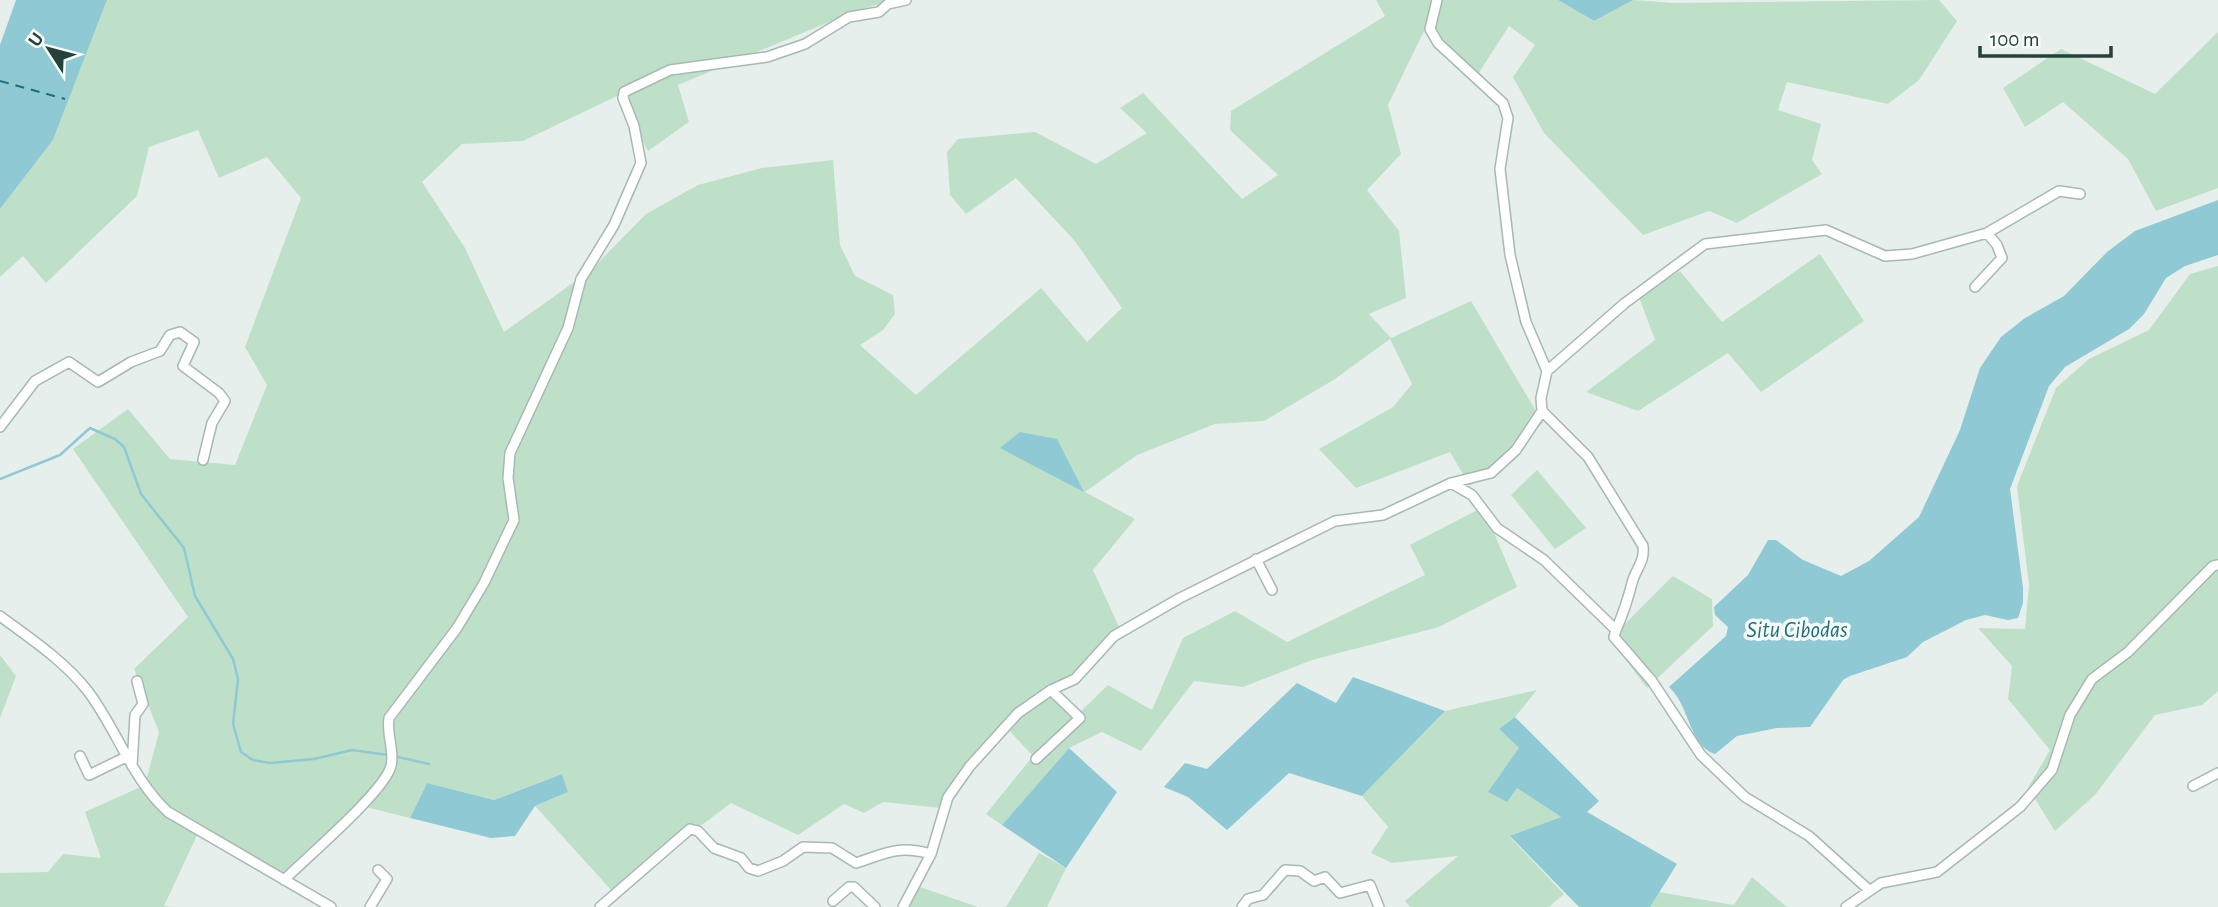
<svg xmlns="http://www.w3.org/2000/svg" width="2218" height="907" viewBox="0 0 2218 907" font-family="'Alegreya Sans',sans-serif">
  <style>
    .green { fill: #bfe0c8 }
    .water { fill: #8ec9d4 }
    .lines { fill: none; stroke-linecap: round; stroke-linejoin: round }
    .stream { stroke: #8ec9d4; stroke-width: 2.5 }
    .ferry { stroke: #1c6f80; stroke-width: 2; stroke-dasharray: 9 7; stroke-linecap: butt }
    .minor-casing { stroke: #a8b8b2; stroke-width: 12 }
    .minor { stroke: #fff; stroke-width: 9 }
    .labels { text-anchor: middle; dominant-baseline: central; stroke-width: 7; stroke-linejoin: round; paint-order: stroke }
    .water-label { font-size: 23px; font-style: italic; fill: #1c6f80; stroke: #f7fbf9 }
  </style>
  <rect width="100%" height="100%" fill="#e6efeb"/>
  <path class="green" d="M107,0h786l-38,11 -177,74 11,37 -41,29 -31,-55 -94,45 -61,3 -40,38 43,66 39,84 87,-62 55,-56 52,-29 64,-17 71,-8 7,85 15,31 38,19 2,19 -12,16 -23,15 56,50 125,-107 46,54 35,-34 -48,-68 -58,-62 -50,36 -16,-19 -3,-43 11,-13 77,-7 61,32 51,-31 -27,-25 23,-15 99,106 36,-24 -48,-45 1,-19 154,-95 -9,-16h182l36,21 39,-21 41,3 265,-3 18,21 -38,59 -31,24 -101,-22 -9,28 43,14 -9,36 10,14 -85,49 -28,-12 -66,24 -99,-102 -31,-56 22,-32 -26,-19 -31,48 -53,-45 -37,76 13,49 -34,36 32,41 7,67 -37,16 22,24 80,-37 72,122 -73,63 -20,-34 -94,36 -37,-39 74,-42 19,-23 -22,-45 -55,40 -71,42 -49,3 -78,31 -52,37 50,27 -42,51 27,59 -63,58 22,26 29,-28 44,25 31,-72 52,-27 52,31 138,-67 -15,-30 73,-38 34,80 -78,40 -127,33 -69,27 -49,-6 -53,70 -39,-19 -33,16 -67,77 -16,-11 47,-58 -27,-29 -65,81 -58,-6 -19,11 -20,-9 -46,31 -67,-32 -118,89 -78,-86 33,-14 -6,-18 -68,26 -67,-17 -17,35 -44,-11 -82,67 -85,-43 -35,75 9,1h-173v-34l48,-1 15,-18 38,4 -16,-46 60,-27 14,-53 -25,-63 54,-52 -115,-168 55,-40 42,50 65,6 32,-80 -22,-38 56,-149 -34,-41 -48,21 -21,-48 -49,17 -12,49 -91,87 -23,-27 -23,21v-68l53,-69z
    M2218,32v156l-62,23 -28,-52 -65,-57 -38,25 -22,-39 58,-39 94,45z
    M1820,254l44,67 -103,71 -33,-39 -90,58 -52,-19 69,-52 -16,-43 41,-26 42,51z
    M2218,266v425l-16,14 -47,10 -60,80 -40,36 -27,-43 22,-38 -42,-51 4,-33 -34,-38 47,1 4,-44 -12,-99 39,-98 33,-29 60,-29 41,-56z
    M1537,470l49,58 -31,21 -44,-54z
    M1673,576l39,23 1,27 -66,62 -37,-49z
    M0,655l16,21 -16,42z
    M1537,690l-22,27 -16,12 20,19 -2,40 44,29 -51,20 54,57 -15,13h-139l-5,-6 53,-45 -66,7 -21,-10 17,-26 -26,-31 83,-85z
    M1039,853l27,15 -19,39h-41z
    M1752,877l35,30h-137l9,-15 75,13z
    M914,885l64,22h-70z"/>
  <path class="water" d="M16,0h91l-54,140 -53,69v-164z
    M1558,0h75l-39,21z
    M2218,200v55l-33,11 -19,12 -22,36 -15,15 -64,38 -16,19 -39,103 13,99v15l-5,15 -10,2 -23,-5 -19,5 -43,22 -16,15 -57,19 -7,4 -33,47 -33,1 -40,8 -22,18c-26,-8 -25,-48 -46,-67l57,-51 2,-9 -13,-12 -1,-8 34,-32 20,-35h8l27,20 38,16 28,-15 50,-44 41,-87 20,-62 21,-31 24,-19 39,-22 43,-44 28,-21z
    M1020,432l37,7 27,53 -84,-44z
    M1353,677l92,34 -83,85 -73,-23 -62,57 -39,-33 -24,-10 21,-24 22,6 90,-86 39,20z
    M1515,717l84,84 -12,11 90,52 -27,43h-71l-69,-71 51,-19 -44,-29 -10,14 -19,-10 31,-44 -20,-19z
    M1069,748l48,44 -51,76 -64,-43z
    M562,774l6,18 -33,14 -20,30 -24,2 -81,-20 17,-35 67,17z"/>
  <g class="lines">
    <path class="stream" d="M0,479l60,-24 30,-27 25,11 9,8 17,47 43,54 11,48 38,63 5,20 -5,45 8,28 12,8 17,3 44,-4 38,-9 36,5
      M394,756l35,8"/>
    <path class="ferry" d="M0,81l65,18"/>
    <g class="minor-casing">
      <path id="minor" d="M1437,0l-7,29 8,14 65,60 5,15 -8,51 10,86 16,67 21,49 -6,27 1,13 46,46 55,89c2,16 -7,22 -11,37 -4,16 -9,31 -16,47
        M1975,287l27,-29 -5,-13 -10,-12
        M1547,371l78,-68 80,-59 121,-14 59,26 27,-2 75,-21 72,-42 21,3
        M0,427l35,-46 34,-19 29,20 33,-20 29,-11 10,-16 10,-3 14,10 -11,24 36,27 6,8 -13,22 -9,37
        M1451,483l21,12 25,33 47,32 72,70 -2,7 38,44 49,74 44,42 64,39 60,54
        M1256,559l16,31
        M0,616c31,23 63,44 87,74 30,39 44,88 81,122l163,95
        M80,756l9,19 37,-18
        M1036,759l44,-41 -29,-28
        M132,766l3,-51 8,-11 -6,-23
        M2193,786l25,-13
        M284,880c22,-22 101,-89 107,-114 4,-14 -5,-33 -2,-48l68,-90 27,-45 30,-63 -6,-42 2,-25 58,-125 13,-49 33,-54 27,-62 -7,-37 -11,-28 1,-6 46,-22 97,-13 38,-13 44,-27 30,-5 9,-8 18,-4
        M833,901l16,-14h5l21,20
        M370,907l17,-28 -9,-9
        M600,907l90,-78 8,2 16,17 27,10 8,10 9,3 25,-10 20,-14 29,1 24,15c31,-10 41,-18 75,-9
        M903,907l28,-53 17,-57 22,-31 48,-53 33,-23 24,-11 39,-43 66,-38 155,-77 48,-6 68,-32 40,-10 25,-23 26,-39
        M1242,907l6,-8 15,-4 22,-25 15,1 14,10 11,-4 15,16 30,-8 9,22
        M1846,907l35,-24 56,-11 83,-65 32,-37 18,-55 22,-36 36,-27 85,-86 5,-1"/>
    </g>
    <use href="#minor" class="minor"/>
  </g>
  <g class="labels">
    <g class="water-label">
      <text x="1797" y="630">Situ Cibodas</text>
    </g>
  </g>
  <g transform="translate(49 49) rotate(306)" stroke="#f7fbf9" stroke-width="5" paint-order="stroke">
  <path d="M0-5L12 26L0 18L-12 26Z" fill="#24423a"/>
  <text y="-10" font-size="19" font-weight="bold" text-anchor="middle" fill="#24423a">U</text>
  </g>
  <path d="M1980 46v10h131v-10" fill="none" stroke="#24423a" stroke-width="3.5"/>
  <text x="1990" y="46" font-size="21" fill="#24423a" stroke="#f7fbf9" stroke-width="5" paint-order="stroke">100 m</text>
</svg>
